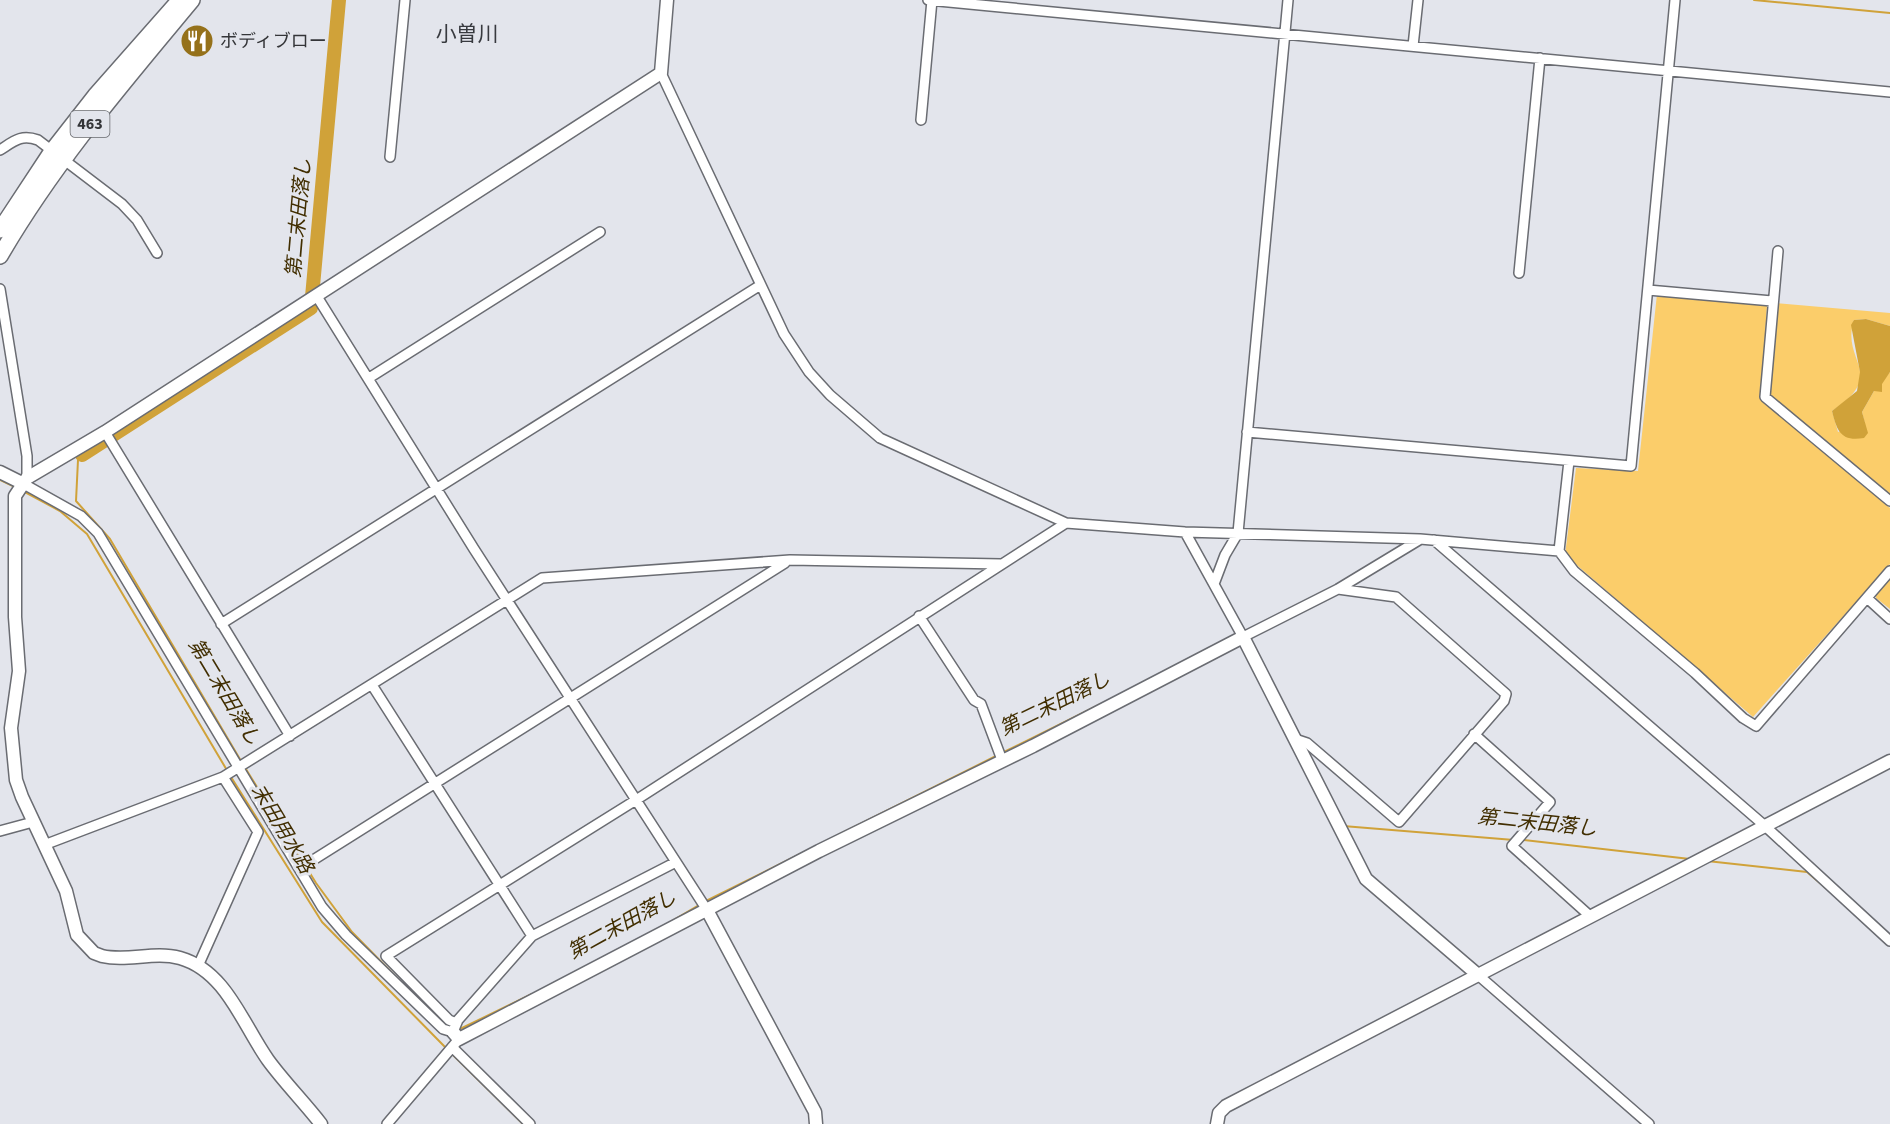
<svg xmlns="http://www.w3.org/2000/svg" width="1890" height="1124" viewBox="0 0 1890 1124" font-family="'Source Sans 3','Noto Sans JP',sans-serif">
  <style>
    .green { fill: #fbcd6a }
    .water { fill: #d0a239 }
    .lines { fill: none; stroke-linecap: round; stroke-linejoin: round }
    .stream { stroke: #d0a239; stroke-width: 2 }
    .river { stroke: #d0a239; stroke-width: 14 }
    .minor-casing { stroke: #6a6c72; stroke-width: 12 }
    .tertiary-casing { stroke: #6a6c72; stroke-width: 15 }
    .trunk-casing { stroke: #6a6c72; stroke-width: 18 }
    .minor { stroke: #fff; stroke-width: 9 }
    .tertiary { stroke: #fff; stroke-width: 12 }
    .trunk { stroke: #fff; stroke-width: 15 }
    .labels { text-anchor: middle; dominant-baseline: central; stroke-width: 6; stroke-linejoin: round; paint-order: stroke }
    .shield { fill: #e3e5ec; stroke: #686a6e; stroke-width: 1.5 }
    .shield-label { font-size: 16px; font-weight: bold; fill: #343538 }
    .poi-label { font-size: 18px; fill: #343538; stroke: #e3e5ec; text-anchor: start }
    .water-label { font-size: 20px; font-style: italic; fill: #412e01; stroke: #e3e5ec }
    .quarter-label { font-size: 21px; fill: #383a3f; stroke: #e3e5ec }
  </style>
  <rect width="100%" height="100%" fill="#e3e5ec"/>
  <path class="green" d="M1657,294l110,11 -6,95 129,108v56l-137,153 -188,-162 11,-87 62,3z
    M1775,303l115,10v13l-24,-7 -12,1c-14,42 35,53 -22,91l6,21 27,-8 -3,-12 12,-21 16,-19v124l-122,-103z
    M1890,575v34l-14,-11v-7z"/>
  <path class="water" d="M1866,319l24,7v46l-8,12v8l-8,-1 -12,21 6,21 -4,5c-23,4 -27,-7 -32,-27l25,-20 3,-19 -9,-47 3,-5z"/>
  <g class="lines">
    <path class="stream" d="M1754,0l136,13
      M82,455l-4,5 -2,41 34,38 131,222
      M0,480l15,7
      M23,491l37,20 27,23 141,238
      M1306,748l12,24
      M1002,753l113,-56
      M244,766l72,117 36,49 51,52
      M231,777l91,145 124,126
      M1343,826l171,14
      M1523,840l167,19
      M1707,861l100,11 20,17
      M704,902l292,-146
      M660,928l39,-23
      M456,1029h4l72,-35
      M450,1052l73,72"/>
    <path class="river" d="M82,455l229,-147 28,-308"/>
    <g class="minor-casing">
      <path id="minor" d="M928,0l962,92
        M1413,46l5,-46
        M661,73l123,261 25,38 21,23 50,43 186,85 119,9 235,7 139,12
        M921,120l11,-120
        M0,150c14,-9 21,-16 38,-10l84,64 15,16 20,33
        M390,157l15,-157
        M1778,251l-13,146 125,104
        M1519,273l21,-215
        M0,289l27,167v22
        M1648,290l124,11
        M316,295l158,254 233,361
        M369,378l231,-146
        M105,432l185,304
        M1247,432l384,34 44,-466
        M1569,461l-10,90 15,20 121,102 48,45 13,8 134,-155
        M22,483l59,33 17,17 224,374 24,28 97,94 10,3 5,-12 74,-84 144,-74
        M1185,532l58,105 95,-48 81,-49
        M1434,540l331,286 125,115
        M1214,584l11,-29 13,-22 50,-533
        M1867,598l23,21
        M919,616l55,84 7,4 21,56
        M221,624l538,-338
        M372,685l160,251
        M1474,734l76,68 -38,44 78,70
        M1298,740l9,3 92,79 105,-121 2,-7 -110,-97 -58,-8
        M0,831l33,-9
        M44,845l179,-68 319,-199 248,-18 211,4
        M310,862l475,-299
        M198,966l60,-134 -35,-55
        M1478,975l171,149
        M456,1023l-7,-3 -63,-64 250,-156 430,-277
        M452,1047l78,77
        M387,1124l72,-85"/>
    </g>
    <g class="tertiary-casing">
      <path id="tertiary" d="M0,472l22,11
        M707,910l108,202 1,12
        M453,1032l6,7 360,-188 214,-105 210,-109 123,242 112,96
        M321,1124c-17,-22 -37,-42 -53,-64 -25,-35 -42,-89 -88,-102 -26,-7 -53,4 -78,-2l-8,-3 -17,-18 -11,-44 -44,-94 -6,-17 -5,-52 8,-57 -4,-54v-121l12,-18 78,-46 556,-359 6,-73
        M1217,1124l2,-11 7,-7 664,-345"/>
    </g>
    <g class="trunk-casing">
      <path id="trunk" d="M0,230l52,-79 43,-55 82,-93
        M0,256c54,-93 123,-173 192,-256"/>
    </g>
    <use href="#minor" class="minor"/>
    <use href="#tertiary" class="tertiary"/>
    <use href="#trunk" class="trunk"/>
  </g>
  <defs>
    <g id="restaurant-disc" transform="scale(1.725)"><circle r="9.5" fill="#95711a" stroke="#e3e5ec"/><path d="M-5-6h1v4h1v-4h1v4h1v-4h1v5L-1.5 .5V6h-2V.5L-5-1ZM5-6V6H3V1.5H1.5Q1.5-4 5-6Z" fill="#fff"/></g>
  </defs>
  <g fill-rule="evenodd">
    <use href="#restaurant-disc" x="197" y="41"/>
  </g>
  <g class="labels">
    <rect class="shield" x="70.5" y="111" width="39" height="26" rx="4.5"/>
    <g class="shield-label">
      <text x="90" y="124">463</text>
    </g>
    <g class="poi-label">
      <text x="220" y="41">ボディブロー</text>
    </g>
    <g class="water-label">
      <text transform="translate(299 218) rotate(-85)">第二末田落し</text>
      <text transform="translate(224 692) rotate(59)">第二末田落し</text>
      <text transform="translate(1055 704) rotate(-26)">第二末田落し</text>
      <text transform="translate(1537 823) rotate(6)">第二末田落し</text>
      <text transform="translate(282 829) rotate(59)">末田用水路</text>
      <text transform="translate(622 925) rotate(-29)">第二末田落し</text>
    </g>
    <g class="quarter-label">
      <text x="467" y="34">小曽川</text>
    </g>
  </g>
</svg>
